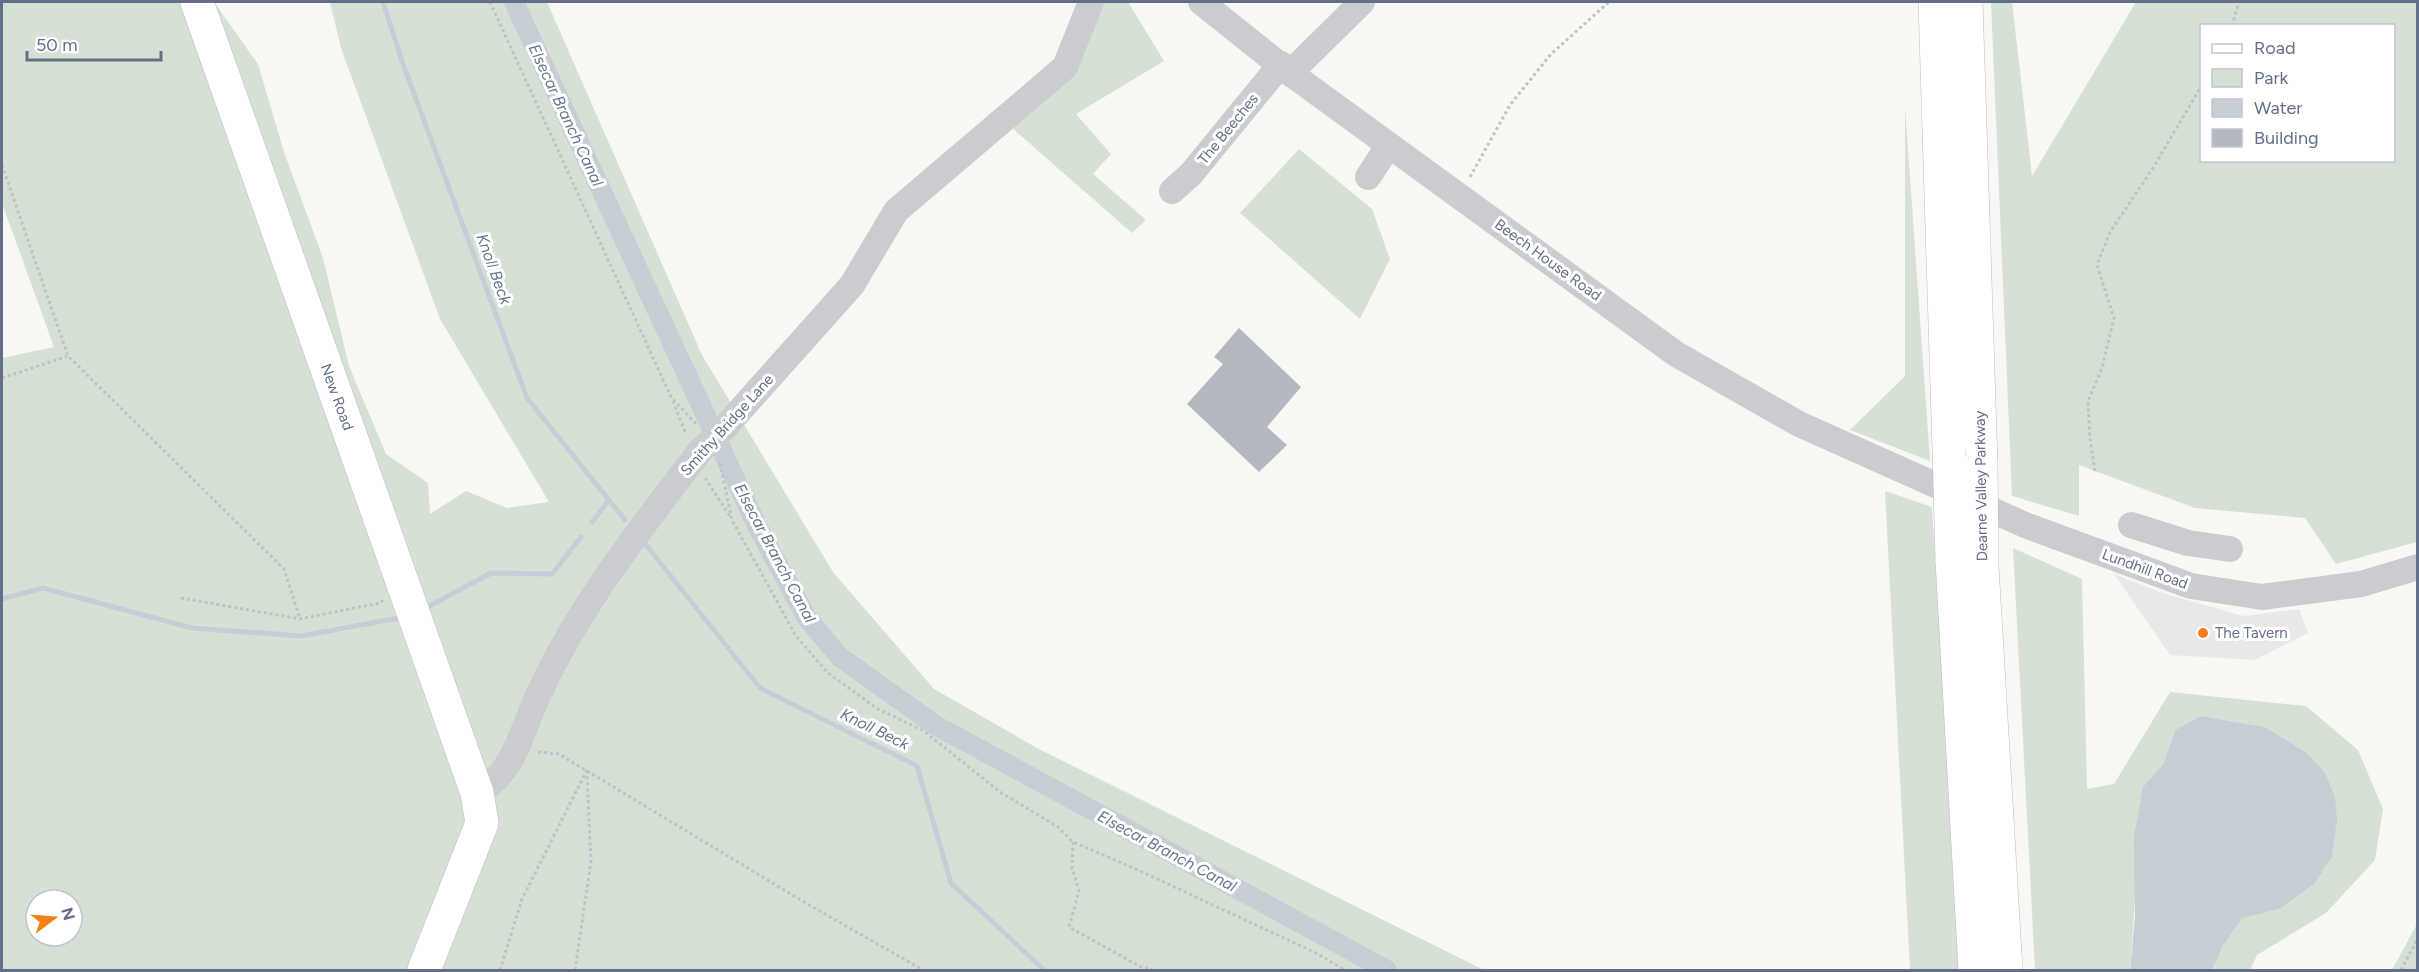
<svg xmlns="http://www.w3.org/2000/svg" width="2419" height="972" viewBox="0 0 2419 972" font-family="Figtree,sans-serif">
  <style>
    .built { fill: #e7e8e7 }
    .green { fill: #d6e0d5; fill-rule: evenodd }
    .water { fill: #c7cdd5 }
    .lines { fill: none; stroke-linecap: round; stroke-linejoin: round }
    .stream { stroke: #c7cdd5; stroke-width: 5 }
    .canal { stroke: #c7cdd5; stroke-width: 20 }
    .building { fill: #b3b8c1 }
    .major-casing { stroke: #bcbec3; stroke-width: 34 }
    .highway-casing { stroke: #bbbdc1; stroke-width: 34 }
    .path { stroke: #c0c2c5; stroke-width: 3; stroke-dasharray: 3 3; stroke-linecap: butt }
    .minor { stroke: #caccd0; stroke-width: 26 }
    .major { stroke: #fff; stroke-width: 33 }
    .highway { stroke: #fff; stroke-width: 33 }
    .highway-bridge-casing { stroke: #bbbdc1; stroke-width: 34; stroke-linecap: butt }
    .minor-bridge { stroke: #caccd0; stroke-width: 26 }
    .highway-bridge { stroke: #fff; stroke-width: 33 }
    .poi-dot { fill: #f48018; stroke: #fff; stroke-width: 2 }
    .labels { text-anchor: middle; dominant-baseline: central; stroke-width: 6; stroke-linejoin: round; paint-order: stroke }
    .street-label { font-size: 15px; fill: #636f88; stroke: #fff }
    .poi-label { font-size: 15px; fill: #636f88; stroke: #fff; text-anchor: start }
    .water-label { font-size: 16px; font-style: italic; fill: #64778b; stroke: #fff }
  </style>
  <rect width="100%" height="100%" fill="#f7f8f4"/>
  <path class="built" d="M2114,574l49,19 80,23 56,-7 9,24 -53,27 -85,-5z"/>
  <path class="green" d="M2,2h212l44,62 26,88 39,106 26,108 37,88 42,29 2,31 36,-23 41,17 42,-6 -109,-183 -99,-271 -11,-46h217l155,353 131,217 101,117 103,59 447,222h-1482v-612l52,-11 -52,-144zM36,900h36v36h-36z
    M1104,2h24l36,59 -88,53 35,40 -18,20 53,46 -14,13 -120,-105 60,-52z
    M1991,2h21l20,174 104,-174h281v540l-81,22 -31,-46 -110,-10 -116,-43v51l-67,-20zM2202,26h192v134h-192z
    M1905,106l25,355 -80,-31 55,-54z
    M1299,149l73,60 18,50 -30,60 -120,-106z
    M1885,491l47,16 28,463h-50z
    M2013,548l69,31 5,210 27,-5 56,-92 136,14 52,44 25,59 -8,51 -49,53 -69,42 -7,15h-38l12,-26 18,-27 37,-8 27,-157 -41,-25 -64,-11 -26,14 -12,34 -20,23 -13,183h-95z
    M2417,924v46h-25z"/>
  <path class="water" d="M2201,716l64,11 41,25 19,21 10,24 2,22 -5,37 -17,27 -36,26 -37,9 -18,26 -12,26h-82l5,-54 -1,-79 9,-50 20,-23 12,-34z"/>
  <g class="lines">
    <path class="stream" d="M383,2l20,62 124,334 98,122
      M592,522l17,-22
      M646,545l114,143 157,78 34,117 93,87
      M2,599l41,-11 149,40 109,8 103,-19
      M424,609l67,-36 61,1 29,-37"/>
    <path class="canal" d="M514,2l243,524 50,92 33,39 95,68 452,245"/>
  </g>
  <path class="building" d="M1239,328l62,59 -34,40 20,18 -28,27 -72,-68 36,-40 -9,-7z"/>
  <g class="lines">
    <g class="major-casing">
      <path id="major" d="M197,2l280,791 5,30 -58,147"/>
    </g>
    <g class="highway-casing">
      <path id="highway" d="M1935,2l14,448
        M1966,2l15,462
        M1952,560l23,410
        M1982,566l24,404"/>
    </g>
    <path class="path" d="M490,2l181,395 25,27
      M2232,26l7,-24
      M2,165l66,191 216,213 16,50
      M1470,177l40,-72 41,-51 58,-52
      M2,378l66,-22
      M673,401l13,33
      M720,463l12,57 64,116 32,37 50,36 46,22 76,61 58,35 15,15 65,28 178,83 29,17
      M2095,471l-5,-32 -2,-38 14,-33 12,-50 -17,-53 13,-33 43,-64 49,-83
      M705,478l26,40
      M181,598l119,21 80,-16 3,-3
      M538,752l21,2 245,148 119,68
      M1073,842l-1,26 7,23 -10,36 72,40 12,3
      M500,970l22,-71 65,-129
      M575,970l16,-108 -4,-89
      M2401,970l17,-32"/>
    <path class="minor" d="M1201,2l89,71 386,281 123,70 226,101 166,61 71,11 99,-13 57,-17
      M1290,73l72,-71
      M1368,177l21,-32
      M1172,191l19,-17 90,-110
      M726,426l126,-141 44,-74 169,-144 26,-65
      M2131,525l57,18 42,6
      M477,793c33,-17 43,-54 56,-86 40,-94 105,-175 167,-256"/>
    <use href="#major" class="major"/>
    <use href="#highway" class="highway"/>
    <g class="highway-bridge-casing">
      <path id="highway-bridge" d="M1949,450l3,110
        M1981,464l1,102"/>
    </g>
    <path class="minor-bridge" d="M700,451l26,-25"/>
    <use href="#highway-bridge" class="highway-bridge"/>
  </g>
  <circle class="poi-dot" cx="2203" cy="633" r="6"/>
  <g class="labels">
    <g class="street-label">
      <text transform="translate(1228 129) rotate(-51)">The Beeches</text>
      <text transform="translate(1548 260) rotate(36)">Beech House Road</text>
      <text transform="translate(337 397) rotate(70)">New Road</text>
      <text transform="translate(727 425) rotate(-48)">Smithy Bridge Lane</text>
      <text transform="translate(1981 486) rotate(-91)">Dearne Valley Parkway</text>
      <text transform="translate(2145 569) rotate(20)">Lundhill Road</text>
    </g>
    <g class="poi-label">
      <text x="2215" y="633">The Tavern</text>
    </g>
    <g class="water-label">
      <text transform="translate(566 115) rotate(65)">Elsecar Branch Canal</text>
      <text transform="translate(494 269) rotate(70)">Knoll Beck</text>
      <text transform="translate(775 553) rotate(62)">Elsecar Branch Canal</text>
      <text transform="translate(875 729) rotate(26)">Knoll Beck</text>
      <text transform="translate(1167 851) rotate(28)">Elsecar Branch Canal</text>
    </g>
  </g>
  <rect width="2419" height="972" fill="none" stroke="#636f88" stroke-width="6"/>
  <rect x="2200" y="24" width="195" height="138" fill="#ffffff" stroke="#c1c5cf" stroke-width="1.5"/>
  <rect x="2212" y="44" width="30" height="9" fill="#ffffff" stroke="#c1c5cf" stroke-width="1.5"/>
  <text x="2254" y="54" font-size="18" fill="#636f88">Road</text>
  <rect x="2212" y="69" width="30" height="18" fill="#d6e0d5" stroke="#c1c5cf" stroke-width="1.5"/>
  <text x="2254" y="84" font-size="18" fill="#636f88">Park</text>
  <rect x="2212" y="99" width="30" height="18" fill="#c7cdd5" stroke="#c1c5cf" stroke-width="1.5"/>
  <text x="2254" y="114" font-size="18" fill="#636f88">Water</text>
  <rect x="2212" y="129" width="30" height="18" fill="#b3b8c1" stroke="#c1c5cf" stroke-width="1.5"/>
  <text x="2254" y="144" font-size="18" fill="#636f88">Building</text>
  <g transform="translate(54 918) rotate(74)"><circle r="28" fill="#ffffff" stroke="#c1c5cf" stroke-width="1.5"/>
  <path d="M0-4.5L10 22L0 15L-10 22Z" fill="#f48018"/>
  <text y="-9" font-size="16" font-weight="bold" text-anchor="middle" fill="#636f88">N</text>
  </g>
  <path d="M27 51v9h134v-9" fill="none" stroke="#636f88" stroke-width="3"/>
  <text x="36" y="51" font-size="18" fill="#636f88" stroke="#ffffff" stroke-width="4.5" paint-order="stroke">50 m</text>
</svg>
